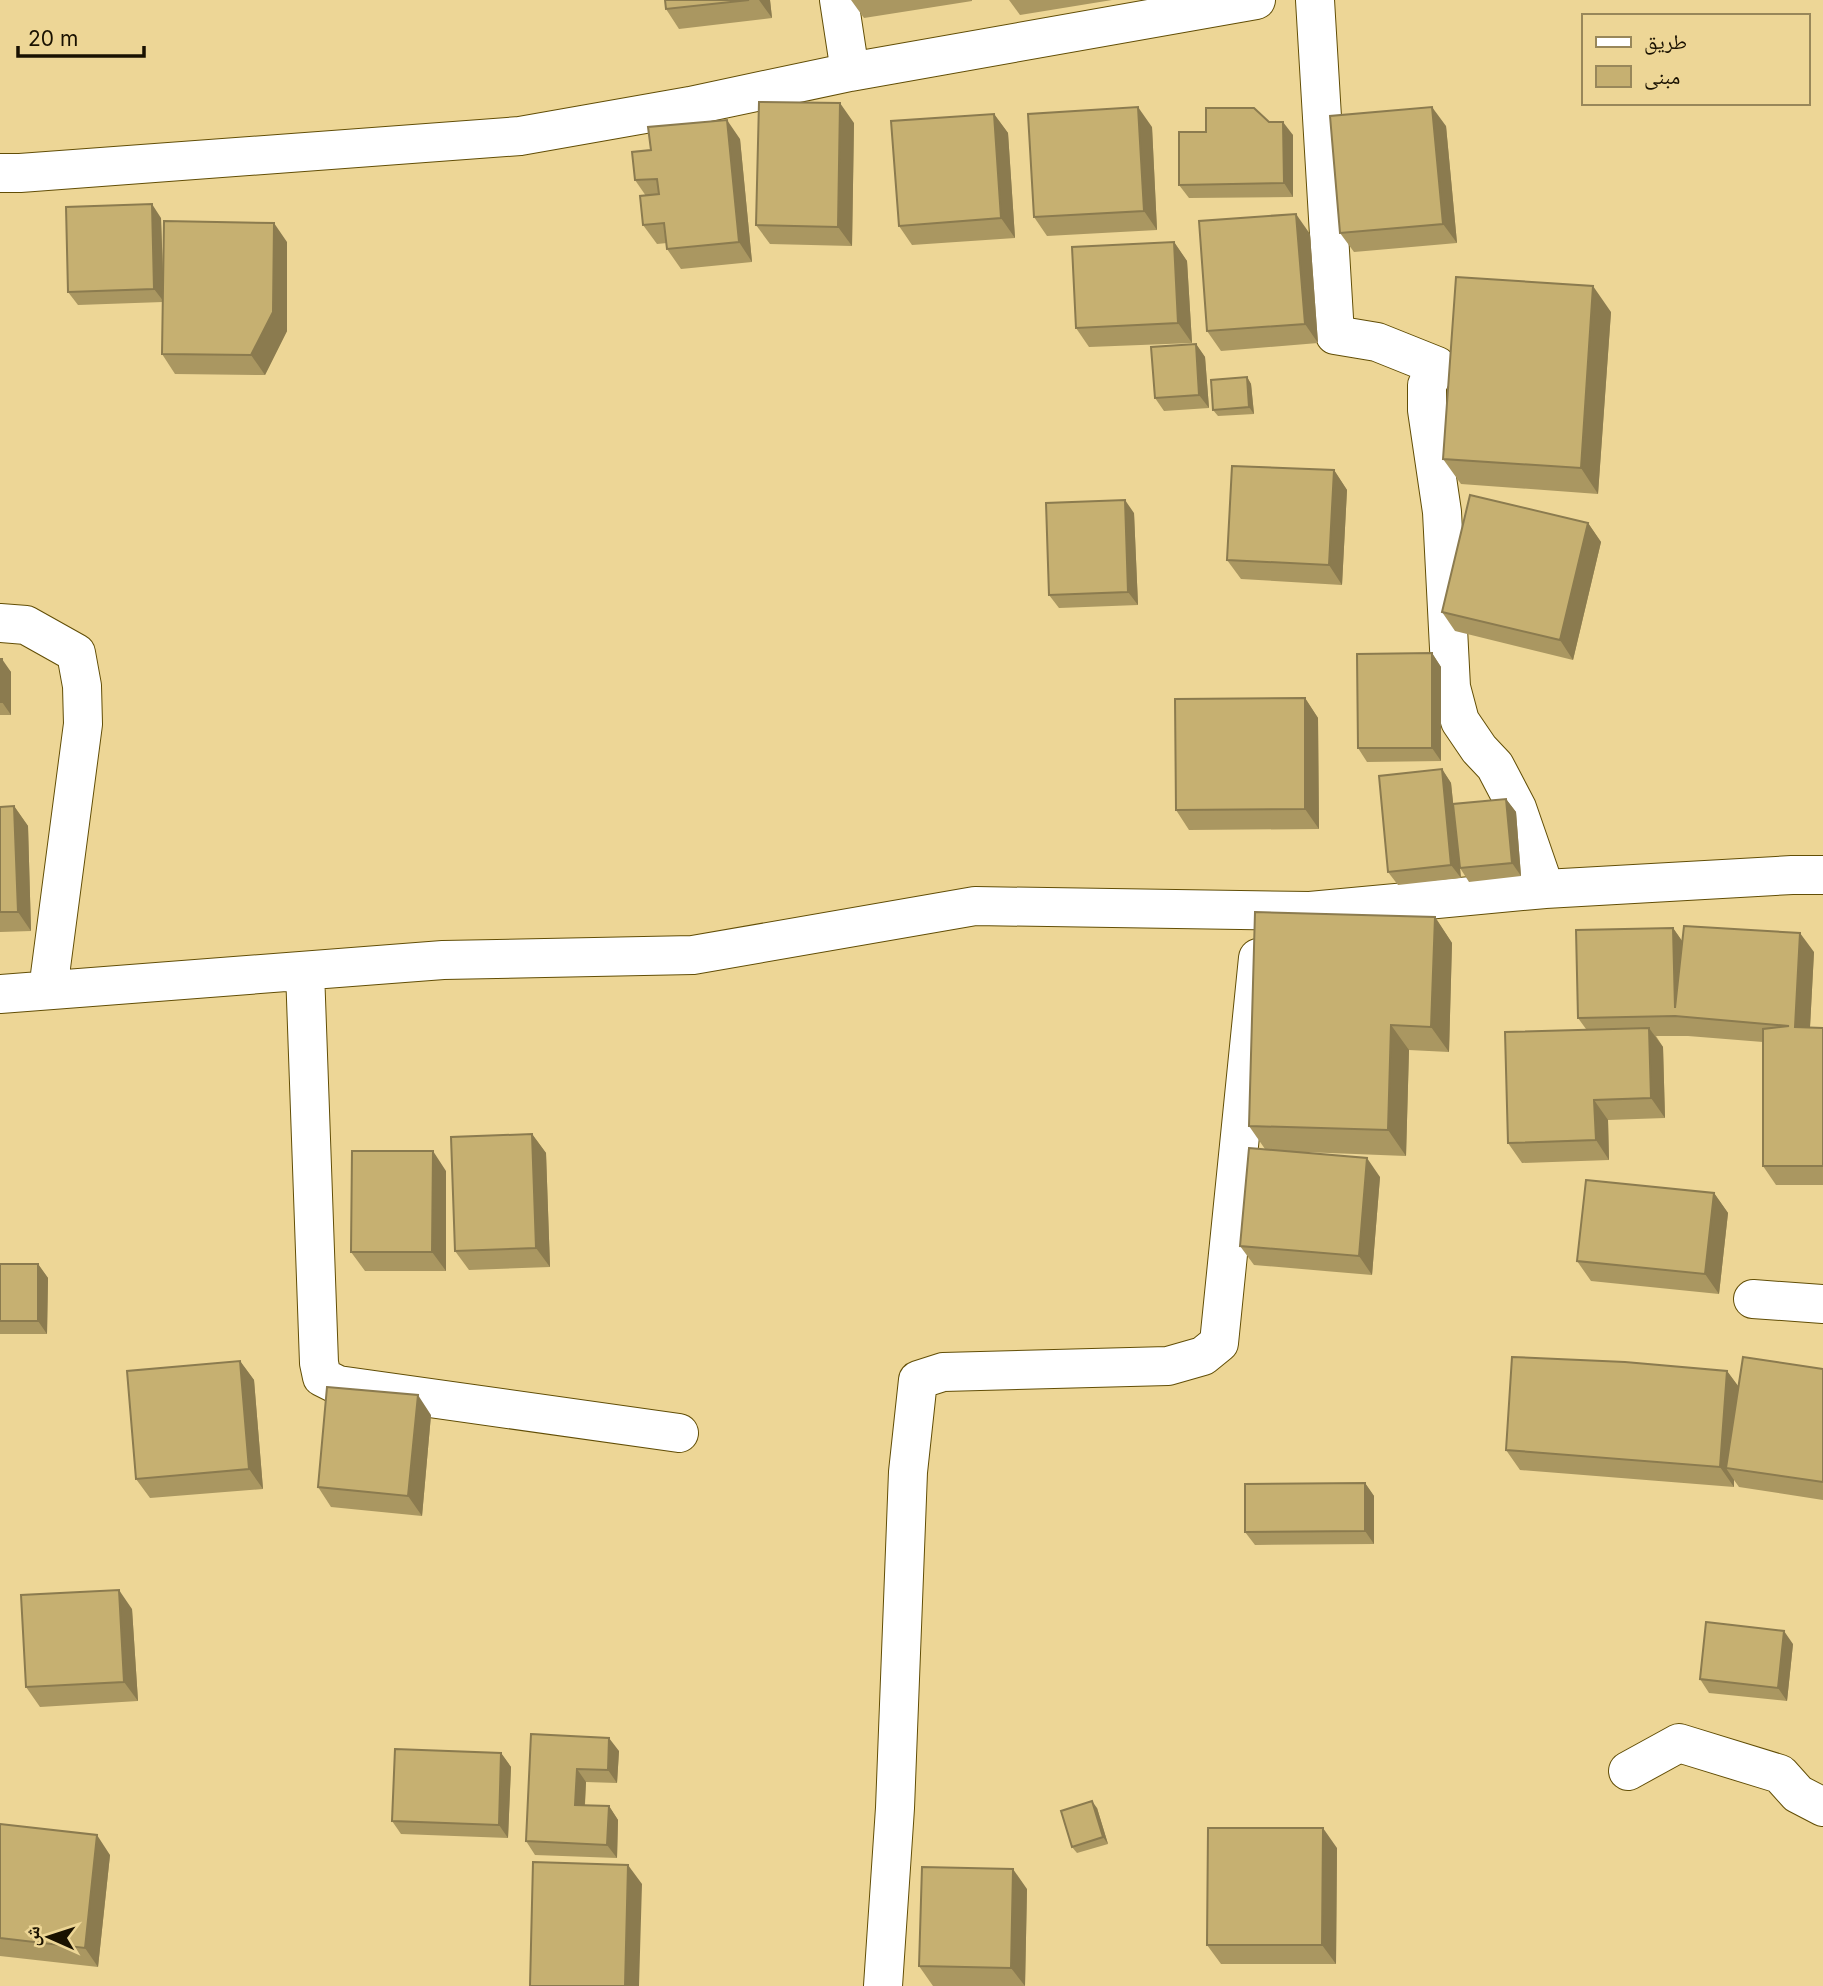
<svg xmlns="http://www.w3.org/2000/svg" width="1823" height="1986" viewBox="0 0 1823 1986" font-family="Inter,'Noto Naskh Arabic',sans-serif">
  <style>
    .lines { fill: none; stroke-linecap: round; stroke-linejoin: round }
    .minor-casing { stroke: #624e06; stroke-width: 40 }
    .minor { stroke: #fff; stroke-width: 38 }
    .wall { fill: #aa9761 }
    .shaded-wall { fill: #8b7b4f }
    .building { fill: #c6b071; stroke: #8b7b4f; stroke-width: 2 }
  </style>
  <rect width="100%" height="100%" fill="#edd696"/>
  <g class="lines">
    <g class="minor-casing">
      <path id="minor" d="M839,0l11,72
        M1315,0l20,335 42,7 60,24 -10,19v25l15,102 9,175 9,34 19,28 16,17 22,42 28,81
        M0,173h20l500,-37 170,-30 160,-34 406,-72
        M0,623l26,2 50,28 6,33 1,38 -35,266
        M305,971l14,392 3,14 16,8 341,48
        M0,994l443,-34 250,-5 282,-49 335,5 235,-22 247,-14h31
        M1753,1299l70,5
        M1628,1771l51,-28 101,31 18,20 25,13
        M883,1986l12,-178 13,-336 10,-92 25,-8 225,-6 35,-10 16,-13 39,-385"/>
    </g>
    <use href="#minor" class="minor"/>
  </g>
  <path class="wall" d="M665,0h105l2,18 -93,11 -13,-20z
    M851,0h121v1l-108,17z
    M1009,0h103l-92,15z
    M994,114l14,19 7,105 -103,7 -13,-19z
    M1269,122l24,13v62l-104,1 -10,-13 27,-53z
    M854,123l-2,123 -82,-2 -14,-19z
    M1446,126l11,117 -103,9 -14,-19z
    M1152,127l5,103 -110,6 -13,-19z
    M740,139l12,123 -71,7 -14,-20v-6l-10,1 -14,-19 3,-29 -11,-16z
    M161,218l2,60 124,-36v89l-22,44 -90,-1 -13,-20 1,-52 -85,3 -10,-13z
    M1310,234l8,109 -97,8 -14,-20z
    M1174,242l13,19 5,82 -103,4 -13,-19z
    M1611,312l-13,182 -137,-10 -18,-25z
    M1196,344l9,13 4,51 -45,3 -9,-13z
    M1247,377l4,7 3,30 -36,2 -5,-6z
    M1334,470l13,20 -5,95 -101,-6 -14,-19z
    M1134,513l4,92 -79,3 -10,-13z
    M1588,523l13,19 -28,118 -118,-29 -13,-19z
    M1432,653l9,14v94l-74,1 -9,-14z
    M0,659l11,13v43h-11z
    M1305,698l13,20 1,111 -130,1 -13,-20z
    M1442,769l9,14 8,77 47,-61 10,13 5,64 -52,6 -9,-14 1,10 -63,7 -10,-13z
    M14,806l14,20 3,105 -31,1v-125z
    M1435,917l17,26 -3,109 -40,-2 -3,106 -102,-4 76,25 -8,98 -118,-10 -14,-19 25,-97 -16,-23z
    M1673,928l9,13 132,11 -4,75 13,1v157h-47l-13,-19v-124l-75,-6h-32l7,11 2,71 -57,2 1,40 -87,3 -14,-20 78,-114 -8,-11z
    M532,1134l14,19 4,114 -81,3 -14,-19z
    M446,1171v100h-81l-14,-19z
    M1714,1193l14,20 -9,81 -128,-13 -14,-20z
    M0,1264h38l10,14 -1,56h-47z
    M240,1361l14,19 9,109 -113,9 -14,-19z
    M1823,1369v131l-84,-13 -5,-7v7l-214,-17 -14,-20 221,-79 11,15z
    M431,1415l-9,101 -91,-9 -13,-20z
    M1365,1483l9,13v48l-119,1 -10,-13z
    M132,1609l6,92 -98,6 -14,-20z
    M1793,1644l-6,57 -78,-8 -9,-14z
    M531,1734l88,17 -2,32 -31,-1 -1,23 24,1 9,14 -1,38 -82,-3 -9,-14z
    M501,1753l10,14 -3,71 -107,-4 -9,-13z
    M1097,1808l11,36 -31,9 -5,-6z
    M0,1824l110,31 -12,112 -98,-11z
    M1337,1848l-1,116h-115l-14,-19z
    M1027,1889l-2,97h-92l-14,-20z"/>
  <path class="shaded-wall" d="M759,0h11l2,18z
    M840,103l14,20 -2,123 -14,-19z
    M1138,107l14,20 5,103 -13,-19z
    M1432,107l14,19 11,117 -14,-19z
    M994,114l14,19 7,105 -14,-20z
    M727,120l13,19 12,123 -13,-20z
    M1283,122l10,13v62l-9,-14z
    M152,204l9,14 3,84 -10,-13z
    M1296,214l14,20 8,109 -13,-19z
    M274,223l13,19v89l-22,44 -14,-20z
    M1174,242l13,19 5,82 -14,-20z
    M1593,286l18,26 -13,182 -17,-26z
    M1196,344l9,13 4,51 -10,-13z
    M1247,377l4,7 3,30 -5,-7z
    M1334,470l13,20 -5,95 -13,-20z
    M1125,500l9,13 4,92 -10,-13z
    M1588,523l13,19 -28,118 -13,-20z
    M1432,653l9,14v94l-9,-13z
    M2,659l9,13v43l-9,-13z
    M1305,698l13,20 1,111 -14,-20z
    M1442,769l9,14 10,95 -10,-13z
    M1506,799l10,13 5,64 -9,-13z
    M14,806l14,20 3,105 -13,-19z
    M1435,917l17,26 -3,109 -18,-25z
    M1673,928l14,20 -12,60z
    M1800,933l14,19 -5,94 -14,-19z
    M1391,1025l18,25 -3,106 -18,-26z
    M1649,1028l14,19 2,71 -14,-20z
    M1594,1100l14,20 1,40 -13,-20z
    M532,1134l14,19 4,114 -14,-19z
    M433,1151l13,20v100l-14,-19z
    M1367,1158l13,19 -8,98 -13,-19z
    M1714,1193l14,20 -9,81 -14,-20z
    M38,1264l10,14 -1,56 -9,-13z
    M240,1361l14,19 9,109 -14,-20z
    M1727,1371l14,19 -15,78 8,12v7l-14,-20z
    M418,1395l13,20 -9,101 -14,-20z
    M1365,1483l9,13v48l-9,-13z
    M119,1590l13,19 6,92 -14,-19z
    M1784,1631l9,13 -6,57 -9,-13z
    M609,1738l10,13 -2,32 -9,-13z
    M501,1753l10,14 -3,71 -9,-13z
    M577,1769l9,13 -2,36 -9,-13z
    M1092,1801l5,7 11,36 -5,-7z
    M609,1806l9,14 -1,38 -10,-13z
    M1323,1828l14,20 -1,116 -14,-19z
    M97,1835l13,20 -12,112 -13,-19z
    M628,1865l14,19 -3,102h-14z
    M1013,1869l14,20 -2,97 -14,-18z"/>
  <path class="building" d="M665,0h84l-83,9z
    M759,102l81,1 -2,124 -82,-2z
    M1138,107l6,104 -110,6 -6,-103z
    M1432,107l11,117 -103,9 -10,-117z
    M1206,108h48l15,14h14l1,61 -105,2v-53h27z
    M994,114l7,104 -102,8 -8,-105z
    M727,120l12,122 -72,7 -3,-26 -21,2 -3,-29 19,-2 -2,-15 -22,1 -3,-28 19,-2 -3,-23z
    M152,204l2,85 -86,3 -2,-85z
    M1296,214l9,110 -98,7 -8,-110z
    M164,221l110,2 -1,89 -22,43 -89,-1z
    M1174,242l4,81 -102,5 -4,-81z
    M1456,277l137,9 -12,182 -138,-9z
    M1196,344l3,51 -44,3 -4,-51z
    M1247,377l2,30 -36,3 -2,-30z
    M1232,466l102,4 -5,95 -102,-5z
    M1470,495l118,28 -28,117 -118,-28z
    M1125,500l3,92 -79,3 -3,-92z
    M1432,653v95h-74l-1,-94z
    M0,659h2v43h-2z
    M1305,698v111l-129,1 -1,-111z
    M1442,769l9,96 -63,7 -9,-96z
    M1506,799l6,64 -52,5 -7,-64z
    M14,806l4,106h-18v-105z
    M1255,912l180,5 -4,110 -40,-2 -3,105 -139,-4z
    M1684,926l116,7 -5,94 28,1v138h-60v-137l26,-3 -114,-10 -97,2 -2,-88 97,-2 2,80z
    M1649,1028l2,70 -57,2 2,40 -88,3 -3,-111z
    M532,1134l4,114 -81,3 -4,-114z
    M1249,1148l118,10 -8,98 -119,-10z
    M352,1151h81l-1,101h-81z
    M1586,1180l128,13 -9,81 -128,-13z
    M0,1264h38v57h-38z
    M1512,1357l113,5 102,9 -7,96 -214,-17z
    M1743,1357l80,12v113l-97,-14z
    M240,1361l9,108 -113,10 -9,-108z
    M327,1387l91,8 -10,101 -90,-9z
    M1365,1483v48l-120,1v-48z
    M119,1590l5,92 -98,5 -5,-92z
    M1706,1622l78,9 -6,57 -78,-9z
    M531,1734l78,4 -1,32 -31,-1 -2,36 34,1 -2,39 -81,-4z
    M395,1749l106,4 -2,72 -107,-4z
    M1092,1801l11,36 -31,10 -11,-36z
    M0,1824l97,11 -12,113 -85,-10z
    M1208,1828h115l-1,117h-115z
    M533,1862l95,3 -3,121h-95z
    M922,1867l91,2 -2,99 -92,-2z"/>
  <rect x="1582" y="14" width="228" height="91" fill="#edd696" stroke="#98875a" stroke-width="2"/>
  <rect x="1596" y="37" width="35" height="10" fill="#ffffff" stroke="#98875a" stroke-width="2"/>
  <text x="1644" y="49" font-size="21" fill="#191100">طريق</text>
  <rect x="1596" y="66" width="35" height="21" fill="#c6b071" stroke="#98875a" stroke-width="2"/>
  <text x="1644" y="84" font-size="21" fill="#191100">مبنى</text>
  <g transform="translate(49 1937) rotate(273)" stroke="#edd696" stroke-width="5" paint-order="stroke">
  <path d="M0-5L12 26L0 18L-12 26Z" fill="#191100"/>
  <text y="-10" font-size="19" font-weight="bold" text-anchor="middle" fill="#191100">ش</text>
  </g>
  <path d="M18 46v10h126v-10" fill="none" stroke="#191100" stroke-width="3.5"/>
  <text x="28" y="46" font-size="21" fill="#191100" stroke="#edd696" stroke-width="5" paint-order="stroke">20 m</text>
</svg>
